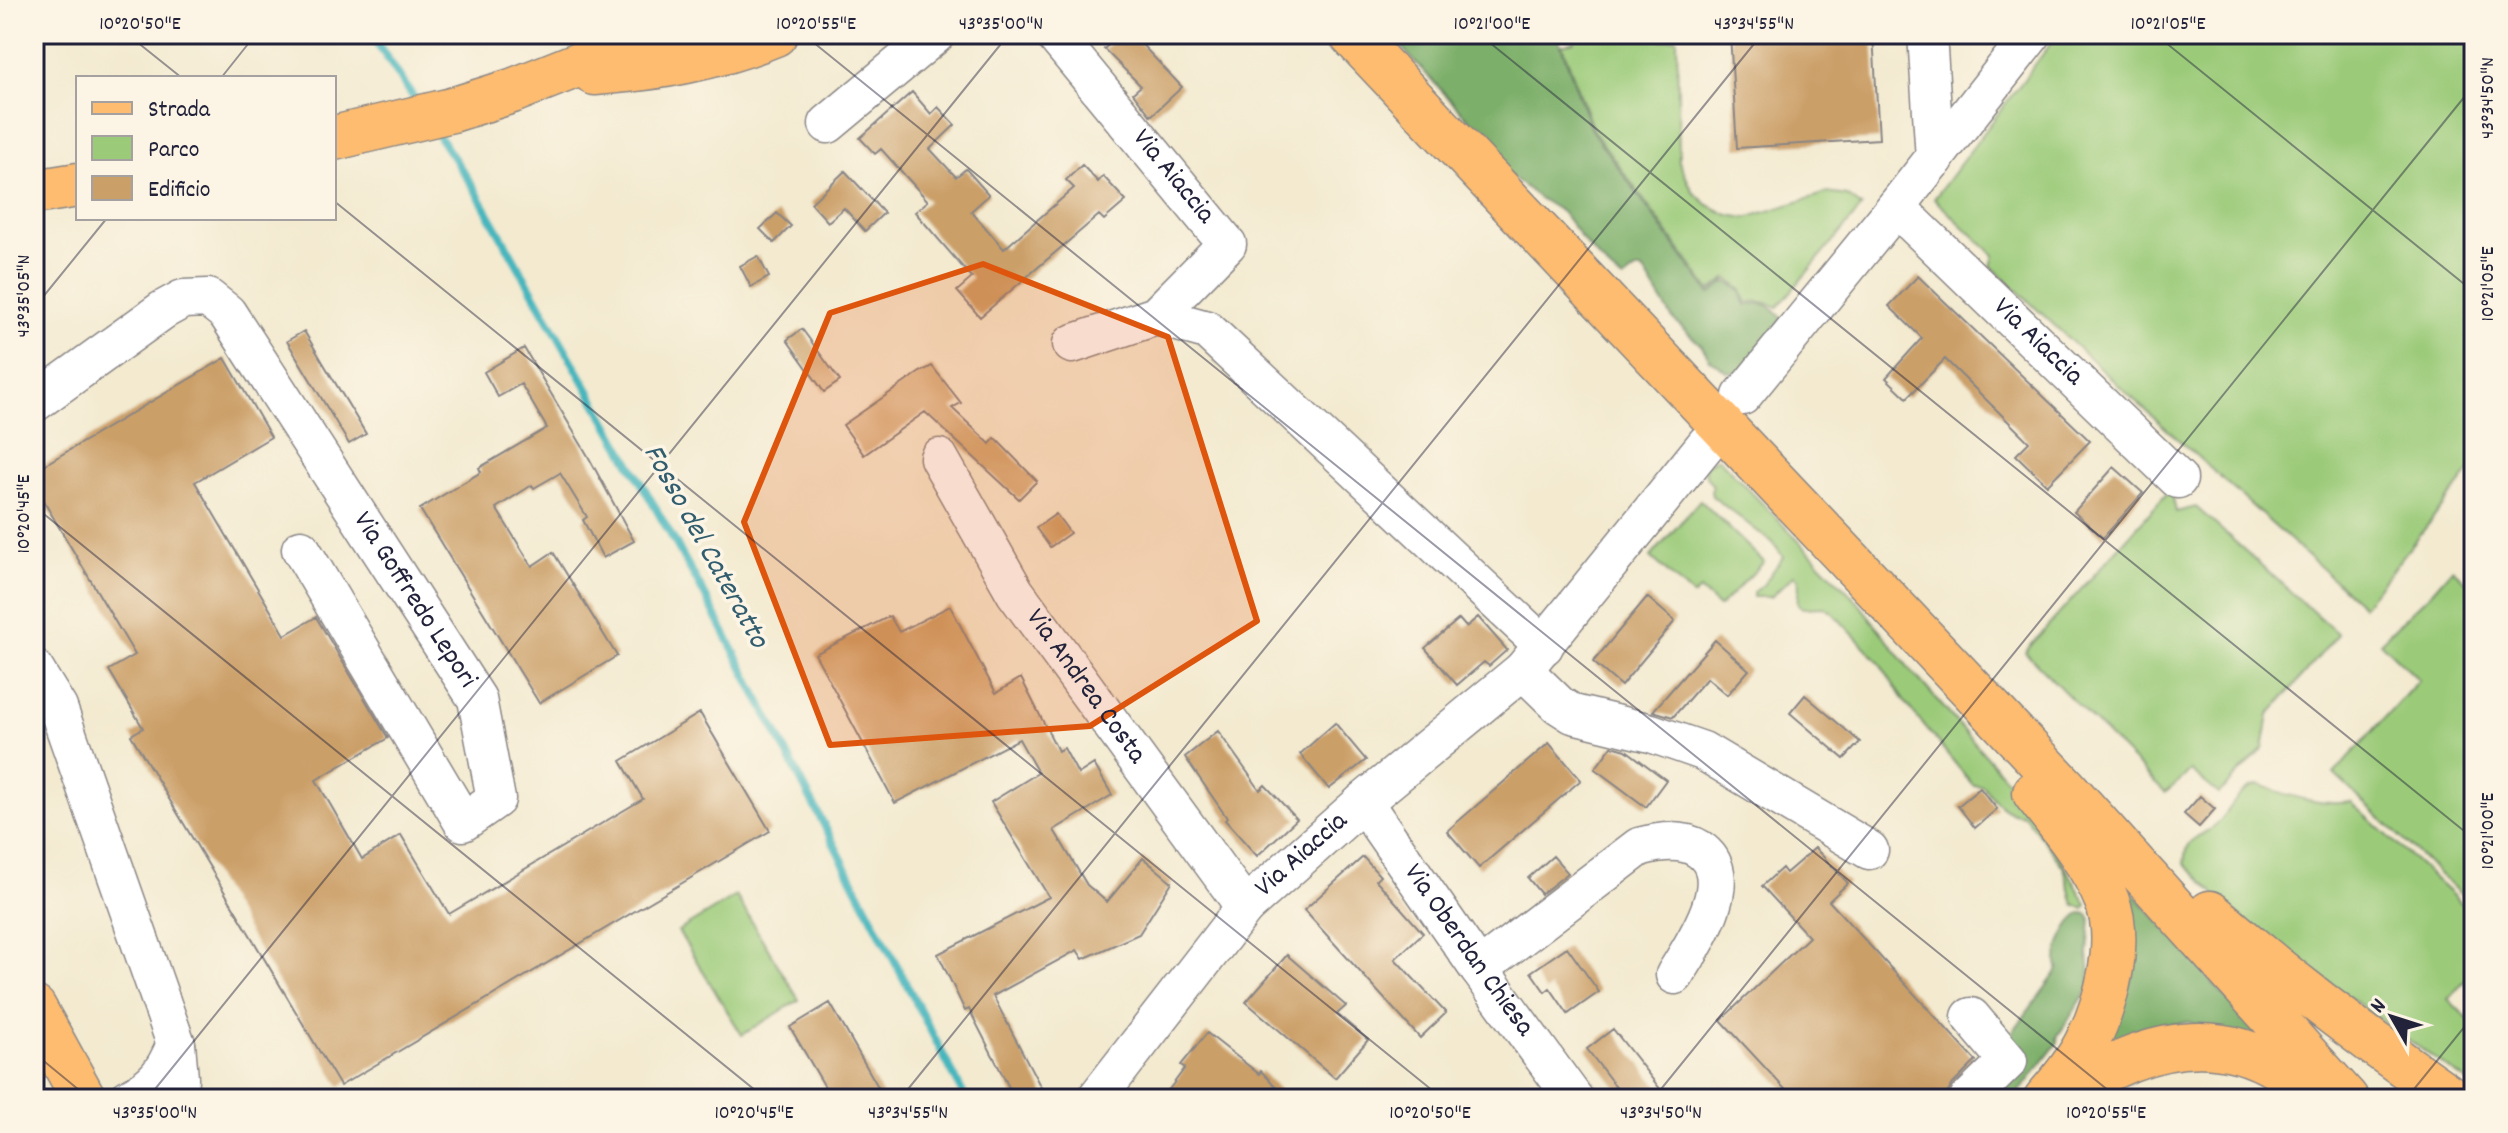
<svg xmlns="http://www.w3.org/2000/svg" width="2508" height="1133" viewBox="0 0 2508 1133" font-family="Dekko,sans-serif">
  <style>
    .green { fill: #9bcb79; stroke: #5e765a; stroke-width: 2 }
    .forest { fill: #7caf69; stroke: #4f6852; stroke-width: 2 }
    .lines { fill: none; stroke-linecap: round; stroke-linejoin: round }
    .stream { stroke: #47b6bd; stroke-width: 8 }
    .building { fill: #cb9f68 }
    .minor-casing { stroke: #8a8686; stroke-width: 41 }
    .major-casing { stroke: #8a8686; stroke-width: 47 }
    .highway-casing { stroke: #8a8686; stroke-width: 47 }
    .minor { stroke: #fff; stroke-width: 38 }
    .major { stroke: #fdbc6f; stroke-width: 44 }
    .highway { stroke: #fdbc6f; stroke-width: 44 }
    .marked { fill: #de560e; fill-opacity: 0.2; stroke: #de560e; stroke-width: 6; stroke-linejoin: round }
    .ticks { fill: none; stroke: #22223b; stroke-width: 2; stroke-opacity: 0.45 }
    .labels { text-anchor: middle; dominant-baseline: central; stroke-width: 7; stroke-linejoin: round; paint-order: stroke }
    .street-label { font-size: 28px; fill: #22223b; stroke: #fcf5e5 }
    .water-label { font-size: 30px; font-style: italic; fill: #315d6f; stroke: #fcf5e5 }
    .neatline { fill: none; stroke: #22223b; stroke-width: 3 }
    .ticks-label { font-size: 20px; text-anchor: middle; fill: #22223b }
  </style>
  <rect width="100%" height="100%" fill="#fcf5e5"/>
  <filter id="ink" filterUnits="userSpaceOnUse"><feTurbulence type="fractalNoise" baseFrequency=".0125" numOctaves="2"/><feDisplacementMap in="SourceGraphic" scale="16" xChannelSelector="R" yChannelSelector="G"/><feConvolveMatrix kernelMatrix="1 2 1 2 8 2 1 2 1" color-interpolation-filters="sRGB"/></filter>
  <filter id="wash" filterUnits="userSpaceOnUse"><feTurbulence type="fractalNoise" baseFrequency=".006" numOctaves="4" result="noise"/><feDisplacementMap in="SourceGraphic" scale="32" xChannelSelector="R" yChannelSelector="G"/><feGaussianBlur stdDeviation="1.8" result="paint"/><feColorMatrix in="noise" values="0 0 0 0 0 0 0 0 0 0 0 0 0 0 0 0 0 1.4 0 .05"/><feComposite in="paint" operator="in"/></filter>
  <g filter="url(#wash)">
    <rect width="100%" height="100%" fill="#f3ead0"/>
    <path class="green" d="M1574,34h87l1,6 15,-2 2,124 14,30 15,13 20,10 18,3 81,-25 20,3 15,11 -84,100c-11,-5 -19,-7 -31,-4l-5,-13 -15,-12 -17,13 -117,-161 -31,-85 12,-3z
      M2058,34l416,1v432l-111,139 -233,-210 -139,-130 3,-11 -60,-56z
      M1718,458l139,143 52,67 98,112 15,10 65,115 -3,4 -10,-5 -10,-36 -40,-53c-19,-1 -30,-15 -41,-29l-10,-1 -67,-81 -27,-42 -46,-49 -9,-6 -21,1 -5,-3c-2,-9 3,-15 0,-27l-4,-3 -23,22h-18v-5l10,-7 20,-28 -9,-13 -62,-48 -1,-5 2,-5 -7,-10 -1,-11z
      M2171,489l5,23 20,-5 142,127 -69,81 -6,34 -44,45 -28,-23 -26,22 -140,-141z
      M1700,500l64,62 -45,45 -19,-17 -7,6 -42,-39z
      M2452,569l22,19v319l-140,-133 85,-94 -39,-38 50,-48z
      M2259,785c28,10 61,22 92,17l123,113v56l-26,28 26,26v62l-233,-168 -57,-55c1,-6 1,-14 4,-19 6,-9 18,-12 26,-18 18,-16 20,-36 45,-42z
      M736,896l63,104 -57,35 -64,-104z"/>
    <path class="forest" d="M1389,34h168l34,96 119,164 16,-13 15,10 5,15c17,-5 26,-2 37,13l-34,54 -22,-1 -17,-13 -9,-14 -28,-26 -28,-46 -4,-3h-5l-13,10 -12,-9 -26,-28 -23,-31 -23,-14 -34,-26 -6,-9 -1,-12z
      M2106,862l165,187 -83,-27 -24,4 -54,17 22,-67 -3,-10 8,-10 -6,-11z
      M2082,913l6,1 3,5 -3,35 3,31 -34,52 1,5 -44,57h-27l39,-37 1,-9 -18,-16 47,-64c5,-12 1,0 1,-13 0,-15 11,-39 25,-47z"/>
    <g class="lines">
      <path class="stream" d="M371,34l47,70
        M434,129l40,59 232,409 260,502"/>
    </g>
    <g id="blocks">
      <path class="building" d="M1120,34h12l50,53 -31,29 -18,-23 8,-7 -37,-37z
        M1730,34h143l6,105 -142,9z
        M912,92l19,22 7,-7 17,18 -25,24 26,28 10,-8 23,26 -18,16 33,38 70,-61 -8,-8 16,-15 16,17 5,-6 23,25 -22,19 -5,-5 -119,102 -23,-26 15,-13 -57,-66 13,-11 -47,-52 -6,5 -15,-16z
        M845,171l39,42 -19,18 -21,-23 -16,14 -17,-19z
        M777,213l14,13 -17,17 -14,-14z
        M758,256l11,21 -18,10 -11,-21z
        M1918,276l172,165 -43,44 -31,-30 13,-13 -84,-83 -38,39 -21,-20 36,-40 -33,-32z
        M802,329l38,52 -16,11 -37,-52z
        M304,331l62,103 -17,10 -62,-103z
        M524,348l64,108 46,85 -31,17 -20,-38 4,-3 -27,-44 -26,15 -2,-3 -36,23 36,58 21,-14 64,104 -78,47 -119,-194 61,-37 -2,-4 68,-40 -26,-44 -23,13 -14,-25z
        M225,358l46,79 -76,45 90,153 31,-18 72,121 -72,42 46,79 39,-24 48,79 194,-115 -22,-38 79,-48 70,118 -430,255 -209,-351 12,-7 -34,-58 26,-15 -101,-170v-14z
        M932,366l29,37 -9,5 38,36 5,-6 42,43 -18,18 -94,-87 -61,43 -21,-30 77,-53z
        M2114,467l29,26 -40,45 -29,-26z
        M1056,514l14,19 -20,14 -14,-19z
        M1647,597l28,24 -54,65 -28,-24z
        M950,606l46,87 25,-15 37,73 6,-3 14,26 16,-10 18,31 -58,35 33,55 20,17 36,-44 29,24 -33,52 -56,25 -6,-9 -84,46 54,103h-32l-46,-90 -4,2 -27,-57 111,-57 -58,-95 47,-29 -19,-34 -124,64 -80,-149 75,-38 9,16z
        M1478,617l29,33 -18,16 -5,-4 -27,23 -32,-37 34,-29 7,8z
        M1715,640l34,30 -22,25 -20,-17 -34,39 -20,-6z
        M1805,695l55,47 -16,17 -54,-46z
        M1335,723l31,37 -37,29 -29,-35z
        M1218,731l42,59 5,-5 32,34 -40,37 -32,-36 2,-2 -42,-61z
        M1549,743l32,37 -102,88 -32,-37z
        M1612,746l14,4 40,30 -20,27 -51,-38z
        M1980,788l17,21 -22,19 -17,-22z
        M2200,796l15,13 -16,18 -15,-13z
        M1815,848l33,35 -19,18 147,160 -23,23 -5,8v7h-154l-73,-79 88,-83 -47,-51 20,-18 4,5z
        M1553,856l15,17 -27,21 -13,-16z
        M1363,857l17,19 -4,4 47,53 -28,26 51,54 -26,25 -116,-128z
        M1567,947l32,45 -31,22 -18,-26 -5,4 -14,-20z
        M1287,955l59,51 -9,8 31,26 -33,38 -89,-76z
        M830,1003l55,96h-53l-42,-72z
        M1613,1029l55,70h-43l-38,-50z
        M1207,1033l52,41 2,-3 27,28h-126l23,-31 -4,-3z"/>
    </g>
  </g>
  <g filter="url(#ink)">
    <use href="#blocks" fill-opacity="0" stroke="#8a8686" stroke-width="2"/>
    <g class="lines">
      <g class="minor-casing">
        <g id="minor">
          <path id="s1" d="M1054,34l173,210 -71,72 -84,28"/>
          <path d="M1927,34l8,125"/>
          <path d="M828,124l108,-90"/>
          <path id="s2" d="M1896,207l282,272"/>
          <path d="M1156,316l51,14 337,316"/>
          <path d="M1742,396l154,-189 136,-173"/>
          <path id="s3" d="M34,403l129,-93 20,-11 25,-1 19,15 250,386 19,100 -33,23 -162,-273"/>
          <path id="s4" d="M939,458l76,134 230,315"/>
          <path d="M34,669l24,39 118,336 3,34 -1,21"/>
          <path d="M1523,670l36,35 14,9 78,19 52,18 166,99"/>
          <path id="s5" d="M1363,802l116,167 95,130"/>
          <path d="M1479,969l160,-122c18,-5 43,-9 60,2 42,28 -6,96 -24,126"/>
          <path d="M128,1099c28,-15 36,-26 48,-55"/>
          <path id="s6" d="M1096,1099l149,-192 118,-105 160,-132 184,-227"/>
          <path d="M1969,1099l39,-38 -37,-44"/>
        </g>
      </g>
      <g class="major-casing">
        <path id="major" d="M34,1008l50,91"/>
      </g>
      <g class="highway-casing">
        <path id="highway" d="M1351,34l715,755 280,310
          M595,73c66,-5 118,-14 180,-39
          M334,138l118,-28 60,-19 143,-57
          M34,192l44,-7
          M2035,793c26,33 56,68 72,108 16,41 -1,105 -21,143 -10,20 -25,38 -40,55
          M2210,913c77,67 158,128 242,186
          M2059,1099c66,-47 145,-77 220,-31 15,9 27,20 40,31"/>
      </g>
      <use href="#minor" class="minor"/>
      <use href="#major" class="major"/>
      <use href="#highway" class="highway"/>
    </g>
  </g>
  <path class="marked" d="M983,264l185,73 89,284 -167,105 -260,19 -86,-223 86,-209z"/>
  <path class="ticks" d="M127,34l55,44M803,34l1316,1065M1479,34l995,805M2155,34l319,258M221,78l35,-44M334,201l1109,898M34,308l73,-90M34,506l732,593M34,1053l56,46M147,1099l862,-1065M900,1099l862,-1065M1653,1099l821,-1014M2406,1099l68,-84"/>
  <g class="labels">
    <g class="street-label">
      <text stroke="none"><textPath href="#s1" startOffset="186">Via Aiaccia</textPath></text>
      <text stroke="none"><textPath href="#s2" startOffset="196">Via Aiaccia</textPath></text>
      <text stroke="none"><textPath href="#s3" startOffset="574">Via Goffredo Lepori</textPath></text>
      <text stroke="none"><textPath href="#s4" startOffset="272">Via Andrea Costa</textPath></text>
      <text stroke="none"><textPath href="#s6" startOffset="320">Via Aiaccia</textPath></text>
      <text stroke="none"><textPath href="#s5" startOffset="182">Via Oberdan Chiesa</textPath></text>
    </g>
    <g class="water-label">
      <text transform="translate(704 547) rotate(61)">Fosso del Cateratto</text>
    </g>
  </g>
  <rect width="2508" height="1133" fill="none" stroke="#fcf5e5" stroke-width="88"/>
  <rect x="76" y="76" width="260" height="144" fill="#fcf5e5" stroke="#a5a1a1" stroke-width="2"/>
  <rect x="92" y="102" width="40" height="12" fill="#fdbc6f" stroke="#a5a1a1" stroke-width="2"/>
  <text x="148" y="116" font-size="24" fill="#22223b">Strada</text>
  <rect x="92" y="136" width="40" height="24" fill="#9bcb79" stroke="#a5a1a1" stroke-width="2"/>
  <text x="148" y="156" font-size="24" fill="#22223b">Parco</text>
  <rect x="92" y="176" width="40" height="24" fill="#cb9f68" stroke="#a5a1a1" stroke-width="2"/>
  <text x="148" y="196" font-size="24" fill="#22223b">Edificio</text>
  <g transform="translate(2392 1017) rotate(309)" stroke="#fcf5e5" stroke-width="6" paint-order="stroke">
  <path d="M0-6L14 30L0 20L-14 30Z" fill="#22223b"/>
  <text y="-12" font-size="22" font-weight="bold" text-anchor="middle" fill="#22223b">N</text>
  </g>
  <rect x="44" y="44" width="2420" height="1045" class="neatline"/>
  <g class="ticks-label">
    <text x="140" y="29">10°20'50"E</text>
    <text x="816" y="29">10°20'55"E</text>
    <text x="1001" y="29">43°35'00"N</text>
    <text x="1492" y="29">10°21'00"E</text>
    <text x="1754" y="29">43°34'55"N</text>
    <text x="2168" y="29">10°21'05"E</text>
    <text transform="translate(2486 98) rotate(-90)" y="7">43°34'50"N</text>
    <text transform="translate(2486 284) rotate(-90)" y="7">10°21'05"E</text>
    <text transform="translate(22 296) rotate(-90)" y="7">43°35'05"N</text>
    <text transform="translate(22 514) rotate(-90)" y="7">10°20'45"E</text>
    <text transform="translate(2486 831) rotate(-90)" y="7">10°21'00"E</text>
    <text x="155" y="1118">43°35'00"N</text>
    <text x="754" y="1118">10°20'45"E</text>
    <text x="908" y="1118">43°34'55"N</text>
    <text x="1430" y="1118">10°20'50"E</text>
    <text x="1661" y="1118">43°34'50"N</text>
    <text x="2106" y="1118">10°20'55"E</text>
  </g>
</svg>
